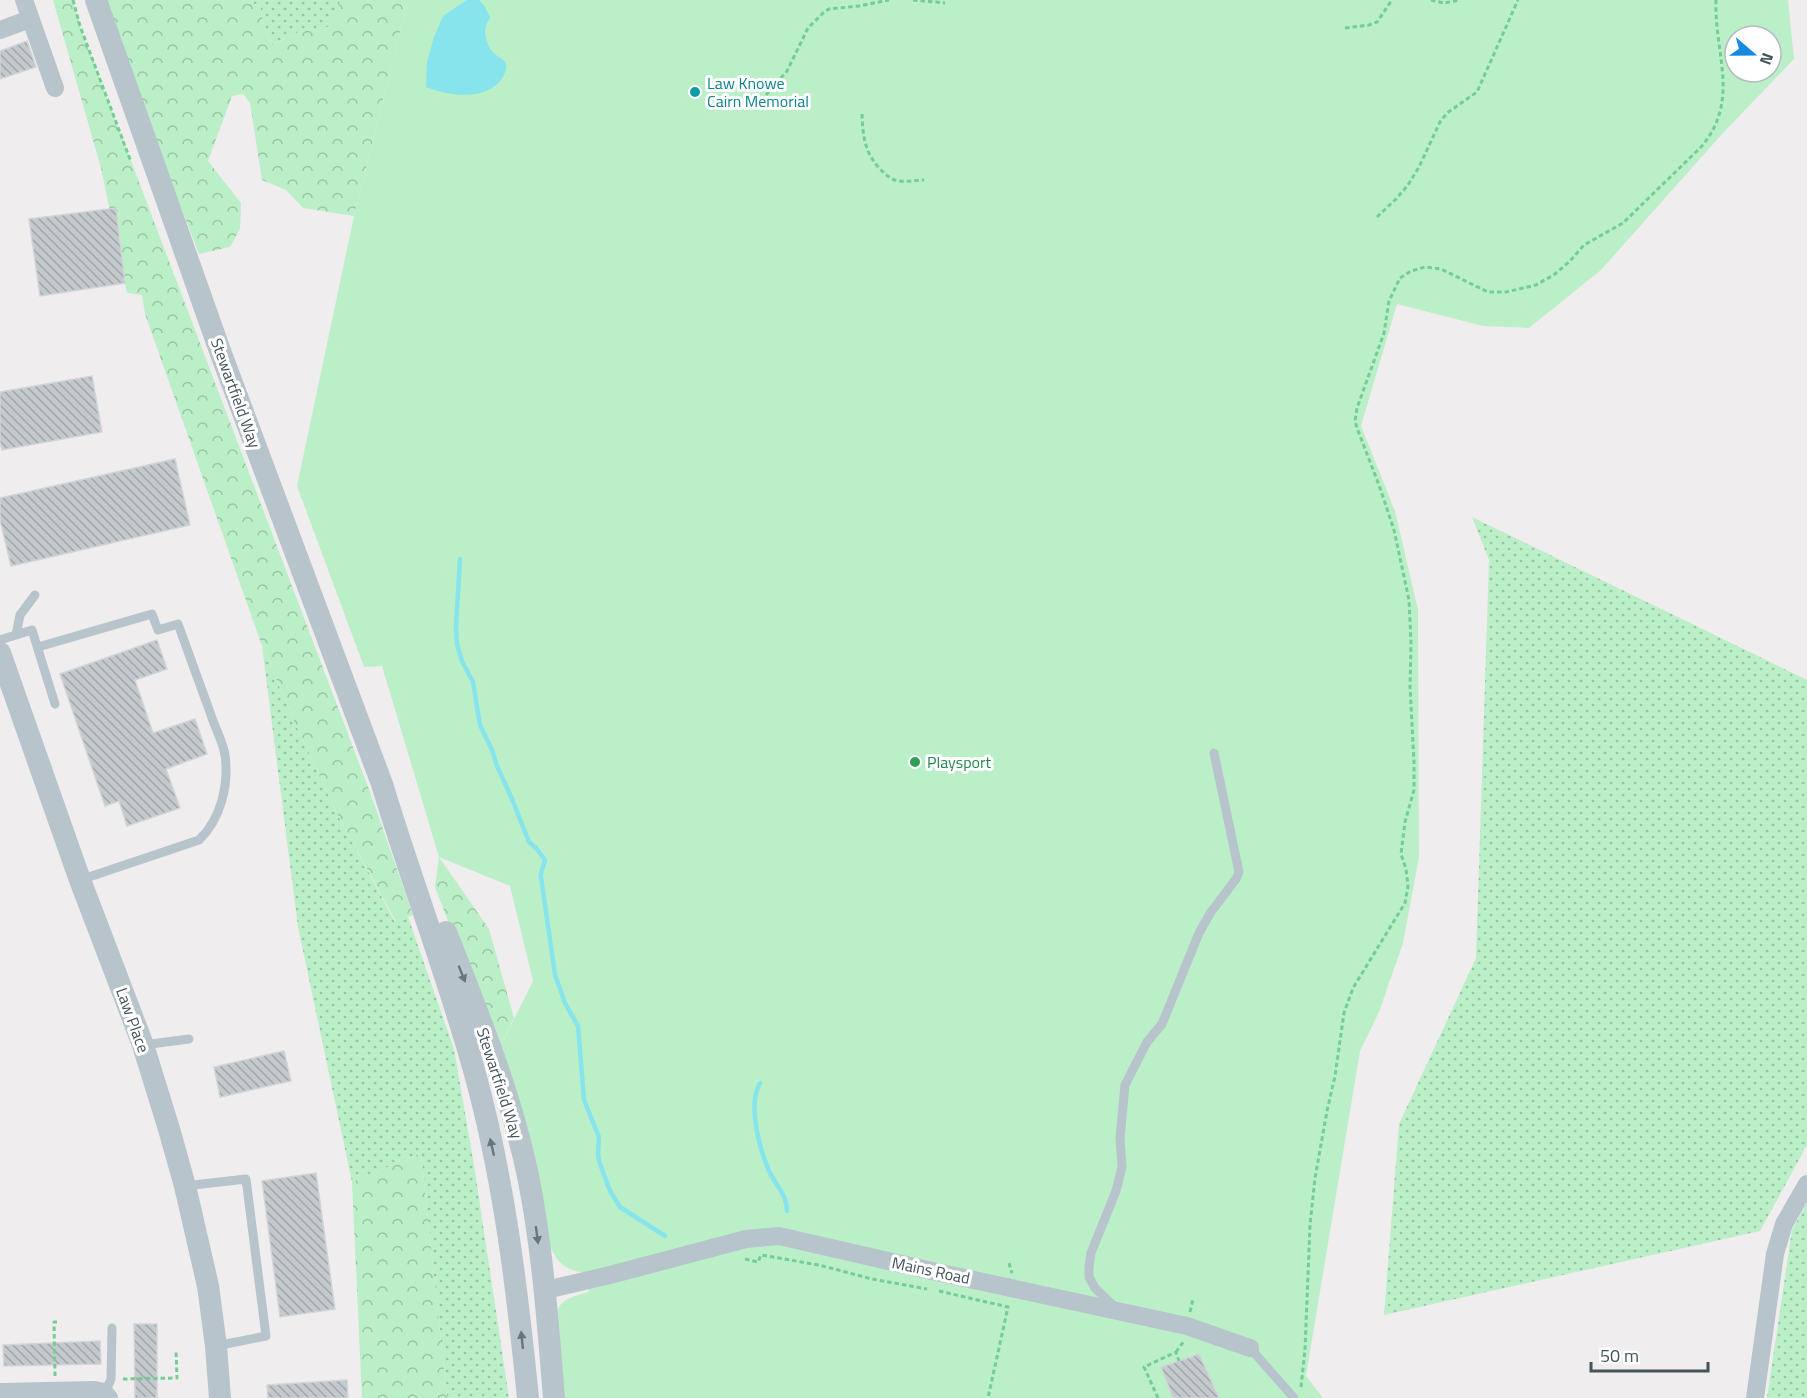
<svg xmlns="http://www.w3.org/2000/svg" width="1807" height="1398" viewBox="0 0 1807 1398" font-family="'Titillium Web',sans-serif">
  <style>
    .grass { fill: url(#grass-dots) }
    .forest { fill: url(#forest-crowns) }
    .pitch { fill: #bbefc8; fill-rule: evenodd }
    .water { fill: #87e4ec }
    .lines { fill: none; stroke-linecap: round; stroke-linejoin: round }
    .stream { stroke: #87e4ec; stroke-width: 4.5 }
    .building { fill: url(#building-back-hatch); stroke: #d1d4d9; stroke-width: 1.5 }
    .path { stroke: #73cd95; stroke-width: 3; stroke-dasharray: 4.5 3; stroke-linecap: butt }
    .service { stroke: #b8c4cb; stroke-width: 9 }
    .minor { stroke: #b8c4cb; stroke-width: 18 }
    .tertiary { stroke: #b8c4cb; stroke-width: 22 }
    .oneway { fill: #68757d }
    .culture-dot { fill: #0f9aa8; stroke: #fff; stroke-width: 2 }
    .leisure-dot { fill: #2e9e5b; stroke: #fff; stroke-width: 2 }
    .labels { text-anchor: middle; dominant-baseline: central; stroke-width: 6; stroke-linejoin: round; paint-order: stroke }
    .culture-label { font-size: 16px; fill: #0d838f; stroke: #fff; text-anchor: start }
    .street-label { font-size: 16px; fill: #45535b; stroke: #fff }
    .leisure-label { font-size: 16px; fill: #27864d; stroke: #fff; text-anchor: start }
  </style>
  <defs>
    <pattern id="grass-dots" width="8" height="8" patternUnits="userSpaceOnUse" patternTransform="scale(1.5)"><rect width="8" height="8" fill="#bbefc8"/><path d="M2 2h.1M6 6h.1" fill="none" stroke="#9ac4a5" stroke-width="1.8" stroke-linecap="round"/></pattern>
    <pattern id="forest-crowns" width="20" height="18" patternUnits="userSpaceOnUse" patternTransform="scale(1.5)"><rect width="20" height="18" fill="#bbefc8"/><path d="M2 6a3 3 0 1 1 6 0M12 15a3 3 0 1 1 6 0" fill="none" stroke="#9ac4a5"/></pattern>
    <pattern id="building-back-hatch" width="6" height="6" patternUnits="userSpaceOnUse" patternTransform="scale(1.5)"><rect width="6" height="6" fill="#c4c9cd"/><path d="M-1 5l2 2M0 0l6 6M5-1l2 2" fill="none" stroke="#a1a6a9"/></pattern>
  </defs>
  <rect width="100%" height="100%" fill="#f0edee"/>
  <path class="grass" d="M243,0h98l-12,27 -30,5 -27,13 -8,-18 -4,-21z
    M1472,517l335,163v465l-47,86 -376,84 15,-191 77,-166 13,-398z
    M262,646l33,77 44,94 56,105 13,-5 46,132 20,116 35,233h-62l-26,-245 -69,29 -54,-255z
    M1807,1203v195h-40l25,-168z"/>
  <path class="forest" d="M53,0h20l7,26 290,766 43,123 -17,7 -57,-105 -44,-94 -33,-77 -117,-332 -3,-19 -15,-2 -26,-125z
    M104,0h139l17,6 4,21 8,18 27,-13 29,-5 13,-27h67l-54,216 -51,-8 -17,-18 -24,-10 -12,-77 -7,-9 -11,2 -24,65 33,42 -1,26 -10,18 -31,7 -82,-213z
    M439,857l50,72 25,89 -16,33 -63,-164z
    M421,1153l26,245h-85l-10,-216z"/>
  <path class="pitch" d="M408,0h1380l6,59 -71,74 -122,137 -72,58 -46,-2 -86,-22 -36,122 34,85 23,99 1,247 -16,86 -24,69 -19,39 -54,325 17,22h-762c-1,-18 -10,-78 -2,-91 6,-10 20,-12 30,-15l-3,-19c-21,-3 -28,-9 -37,-29l-51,-193 35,-70 -23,-95 -71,-29 -57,-191 -18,1 -67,-181 57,-270zM1735,36h36v36h-36z"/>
  <path class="water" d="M467,0h12l5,5 6,12c-1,3 -3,6 -4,8 -3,10 2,24 10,30 3,2 9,5 10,9 1,4 -1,9 -3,13 -15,25 -55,19 -77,10l1,-25 7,-25 9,-21z"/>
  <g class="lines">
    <path class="stream" d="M460,559l-4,68 1,17 5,17 11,21 7,43 12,25 5,16 15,33 17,43 7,6 9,12c-1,7 -5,11 -4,17l14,98 10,28 13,23 6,74 15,37 -1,17 1,7 11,30 10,16 45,29
      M760,1083c-13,22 0,68 10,90 7,14 17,22 17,38"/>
  </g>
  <path class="building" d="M27,41l9,26 -36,12v-28z
    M116,208l9,75 -85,13 -11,-77z
    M92,376l10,56 -100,18 -2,-7v-51z
    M175,459l15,66 -179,41 -11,-46v-22z
    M157,640l10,29 -32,11 18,53 42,-14 12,35 -41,15 14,39 -53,18 -8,-25 -14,5 -45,-132z
    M284,1051l7,30 -71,16 -6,-30z
    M316,1173l19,136 -55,8 -18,-136z
    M134,1324h23v74h-22z
    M100,1341l1,23 -97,2 -1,-21z
    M1199,1354l20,44h-46l-12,-31z
    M347,1380l1,18h-80l-1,-13z"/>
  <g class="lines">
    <path class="path" d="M73,0l7,26 51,136
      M913,0l32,3
      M1431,0l13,3 16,-3
      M1345,28l24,-3 8,-3 15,-22
      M766,95l21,-24 21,-43 16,-16 5,-3 30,-3 30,-6
      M862,114c1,23 2,36 17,54 6,6 12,12 20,13 8,1 17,-1 25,-1
      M1377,217l19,-18 12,-14 11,-18 21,-45 7,-9 30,-21 41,-92
      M745,1259l13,3 3,-7 58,10 53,14 55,10
      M1009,1263l3,10
      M939,1291l69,16 -20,91
      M1190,1312l3,-13
      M1176,1352l8,-11
      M55,1376l-1,-54h4
      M123,1379l54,-1 -1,-28
      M1301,1387l4,-37 5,-125 5,-47 12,-67 8,-35 9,-63 9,-25 52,-85 3,-17 -2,-17 -5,-15 4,-32 9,-32v-28l-4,-75 1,-44 -2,-43 -15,-70 -15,-45 -22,-57 -2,-7 2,-13 27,-75 5,-32 11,-23 11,-7 14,-4 16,2 47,23h18l30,-7 19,-11 15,-13 14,-16 39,-22 78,-76c40,-47 13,-93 15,-147
      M1158,1398l-14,-31 32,-15 3,9"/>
    <path class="service" d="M16,635l4,-20 15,-20
      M0,640l32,-10 23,74
      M38,647l114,-33 6,16 20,-6c11,31 22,61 33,91 4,13 12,27 14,40 4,30 -4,64 -26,85l-119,40
      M143,1045l46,-6
      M185,1186l61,-7 20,157 -50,10
      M1116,1308l-21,-20 -6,-11v-10l2,-14 25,-62 6,-24 -2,-29 5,-53 22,-43 15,-18 37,-91 12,-21 25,-33 3,-7 -25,-119
      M1250,1348l44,50
      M105,1393l6,-14 1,-51"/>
    <path class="minor" d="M24,0l31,88
      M0,30l30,-11
      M546,1290l64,-15 136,-36 33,-3 153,35 255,55 63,22
      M0,1392l95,-2 9,2 5,6
      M1755,1398l20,-144 9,-30 23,-40"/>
    <path class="tertiary" d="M96,0l124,351 162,433c29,96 65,190 92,286 30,108 43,218 54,328
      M0,653l80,227 63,165 26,84 16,57 23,100 8,60 4,52
      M446,932c32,81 66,164 83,249 14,72 19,144 25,217"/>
  </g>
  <defs><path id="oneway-solid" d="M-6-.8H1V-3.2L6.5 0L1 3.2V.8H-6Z" transform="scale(1.5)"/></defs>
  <g class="oneway">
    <use href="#oneway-solid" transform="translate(462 974) rotate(68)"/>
    <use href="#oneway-solid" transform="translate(492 1147) rotate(-103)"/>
    <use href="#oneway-solid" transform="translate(537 1235) rotate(82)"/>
    <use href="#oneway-solid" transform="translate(522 1340) rotate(-96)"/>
  </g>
  <circle class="culture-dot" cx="695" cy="92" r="6"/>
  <circle class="leisure-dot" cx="915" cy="762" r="6"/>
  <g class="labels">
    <g class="culture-label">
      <text x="707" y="83">Law Knowe<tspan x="707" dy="18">Cairn Memorial</tspan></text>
    </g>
    <g class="street-label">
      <text transform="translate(236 393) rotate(70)">Stewartfield Way</text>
      <text transform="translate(133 1020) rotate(70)">Law Place</text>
      <text transform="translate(500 1083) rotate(72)">Stewartfield Way</text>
      <text transform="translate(931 1270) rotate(12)">Mains Road</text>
    </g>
    <g class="leisure-label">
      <text x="927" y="762">Playsport</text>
    </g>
  </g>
  <g transform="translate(1753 54) rotate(110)"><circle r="28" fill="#ffffff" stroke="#b5babd" stroke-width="1.5"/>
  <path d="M0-4.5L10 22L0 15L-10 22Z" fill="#1889e0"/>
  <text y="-9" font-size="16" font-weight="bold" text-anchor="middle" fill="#45535b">N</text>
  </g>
  <path d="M1591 1362v9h117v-9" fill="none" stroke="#45535b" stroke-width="3"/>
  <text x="1600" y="1362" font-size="18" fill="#45535b" stroke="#ffffff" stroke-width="4.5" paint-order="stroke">50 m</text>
</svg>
